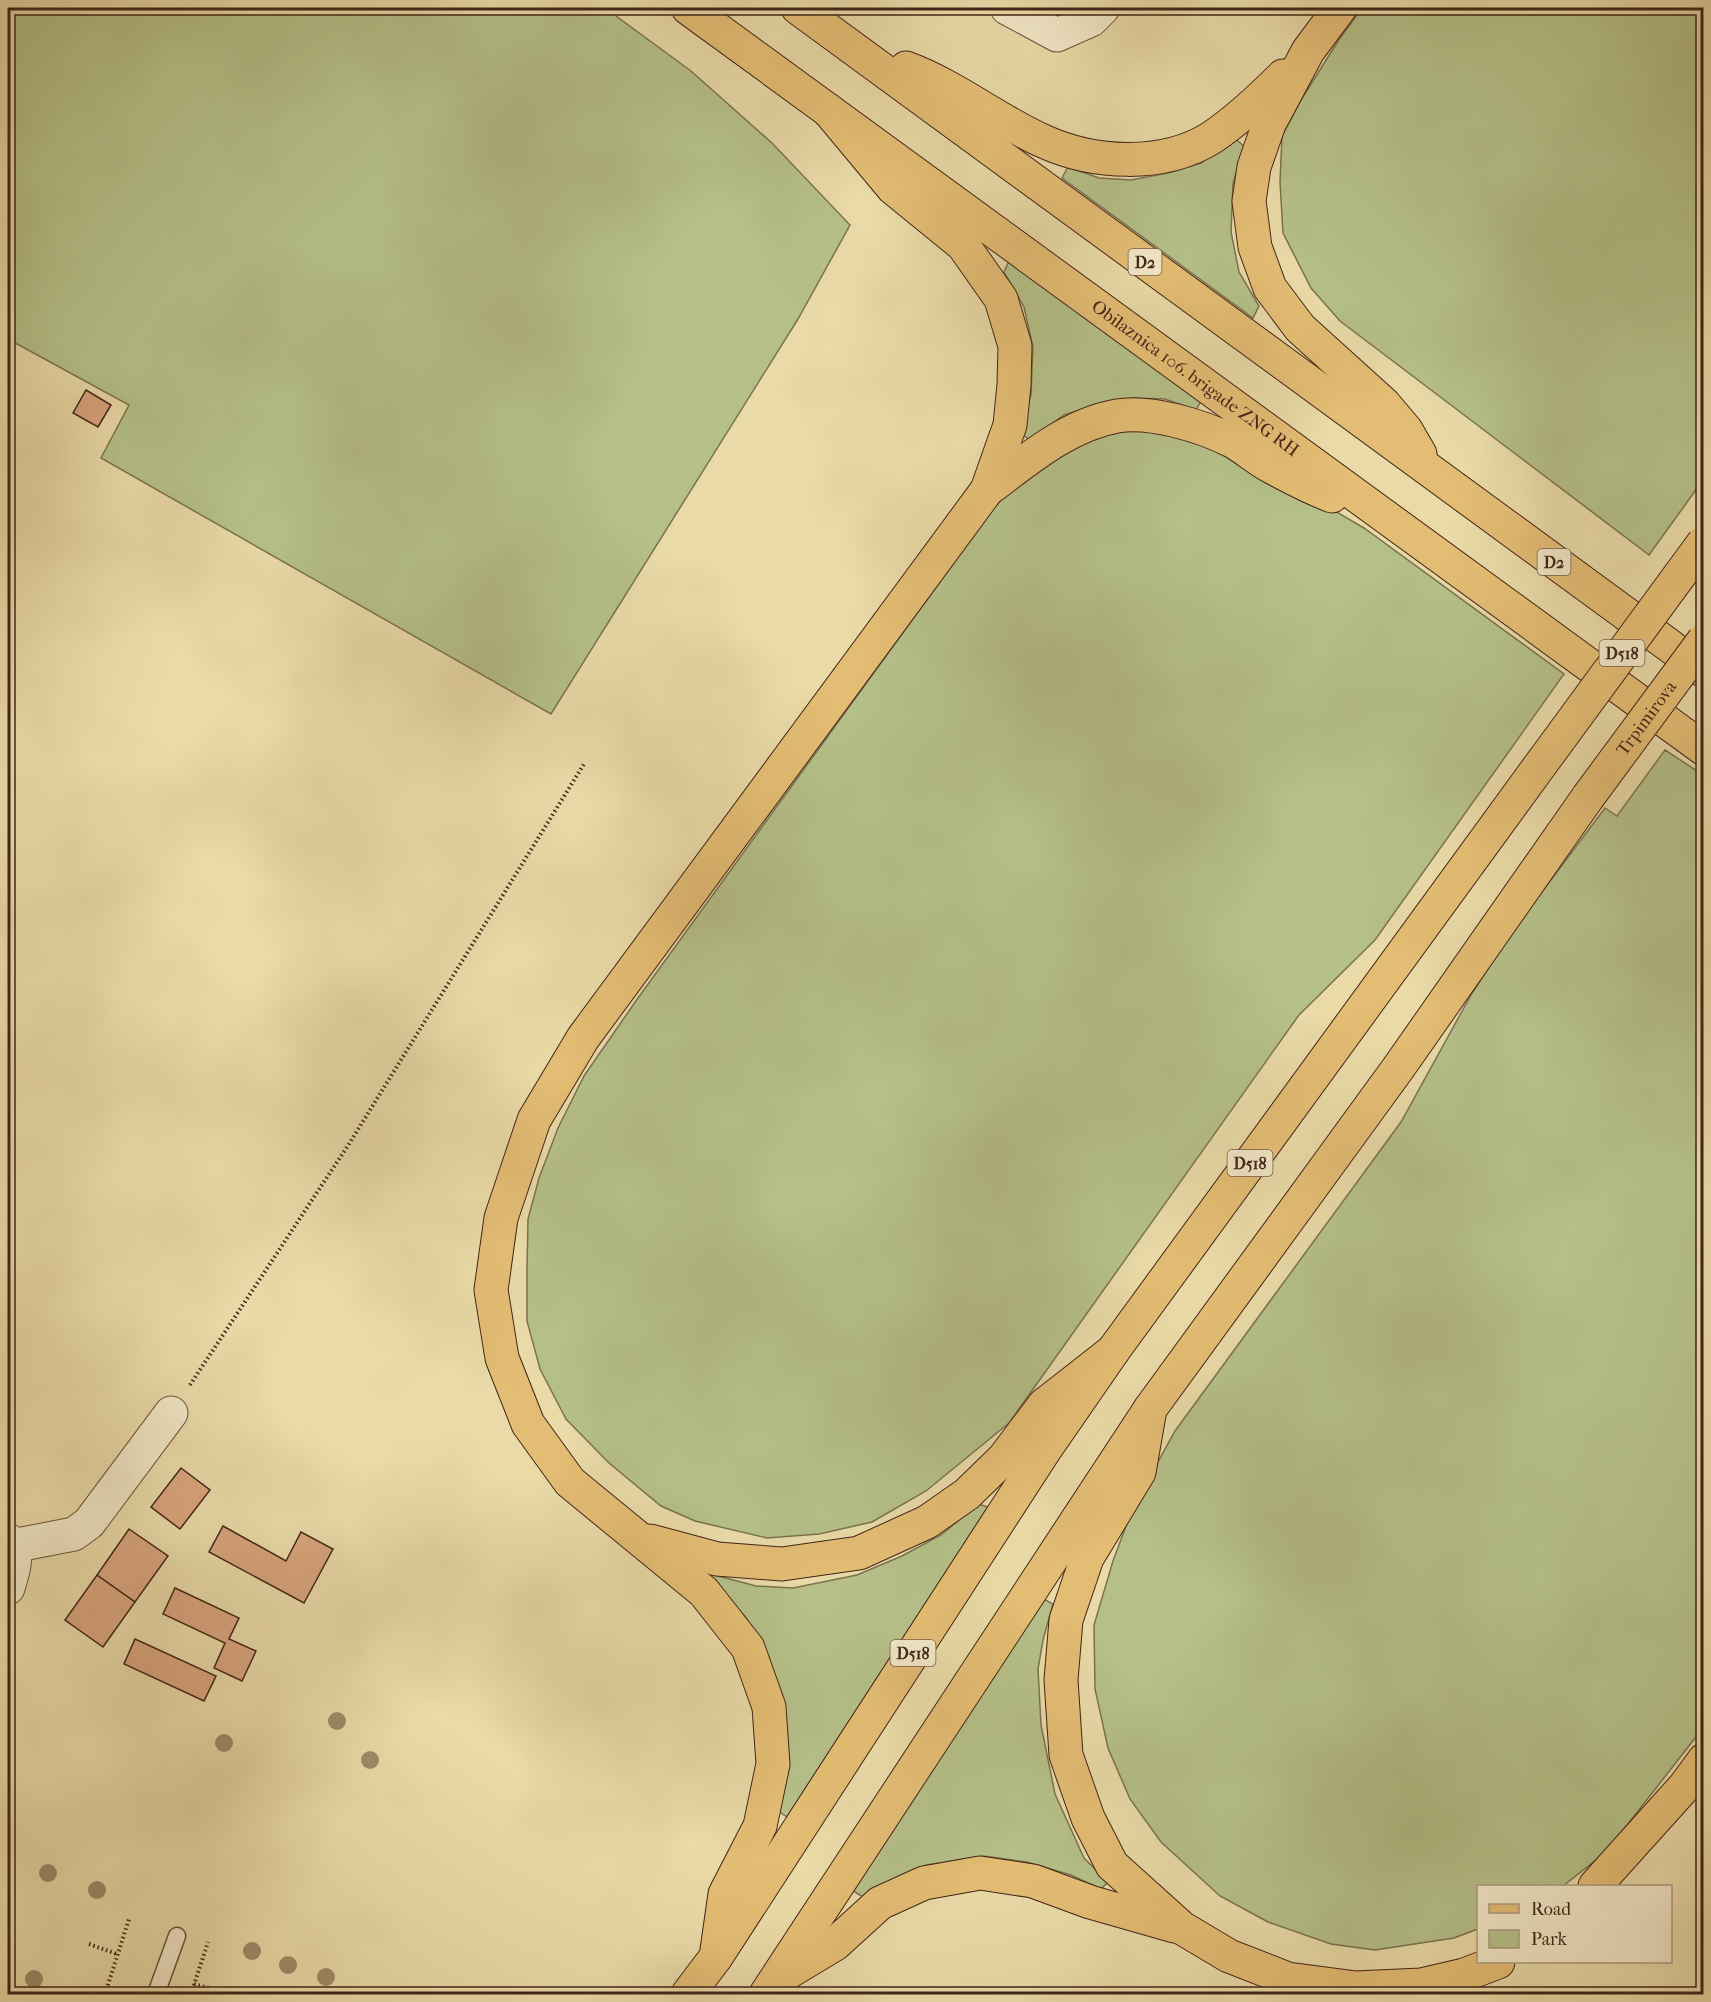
<svg xmlns="http://www.w3.org/2000/svg" width="1711" height="2002" viewBox="0 0 1711 2002" font-family="'IM FELL French Canon',serif">
  <style>
    .green { fill: #b5c088; stroke: #7b7250; stroke-width: 1.5 }
    .building { fill: #d8a47c; stroke: #412418; stroke-width: 1.5 }
    .lines { fill: none; stroke-linecap: round; stroke-linejoin: round }
    .lane-casing { stroke: #6b523c; stroke-width: 19 }
    .street-casing { stroke: #6b523c; stroke-width: 35 }
    .primary-casing { stroke: #412418; stroke-width: 35 }
    .highway-casing { stroke: #412418; stroke-width: 35 }
    .path { stroke: #412418; stroke-width: 4; stroke-dasharray: 1.5 3; stroke-linecap: butt }
    .lane { stroke: #f1e7c6; stroke-width: 16 }
    .street { stroke: #f1e7c6; stroke-width: 33 }
    .primary { stroke: #e4bd74; stroke-width: 33 }
    .highway { stroke: #e4bd74; stroke-width: 33 }
    .primary-bridge-casing { stroke: #412418; stroke-width: 35; stroke-linecap: butt }
    .primary-bridge { stroke: #e4bd74; stroke-width: 33 }
    .tree { fill: #9d8b68 }
    .labels { text-anchor: middle; dominant-baseline: central; stroke-width: 5; stroke-linejoin: round; paint-order: stroke }
    .shield { fill: #f1e7c6; stroke: #765e4c; stroke-width: 1.5 }
    .shield-label { font-size: 16px; font-weight: bold; fill: #412418 }
    .street-label { font-size: 18px; fill: #412418; stroke: #f1e7c6 }
  </style>
  <rect width="100%" height="100%" fill="#e9daa7"/>
  <filter id="stains"><feTurbulence type="fractalNoise" baseFrequency=".00333" numOctaves="4"/><feColorMatrix values="0 0 0 0 .2 0 0 0 0 .09 0 0 0 0 .02 0 0 0 .5 -.17"/></filter>
  <radialGradient id="worn" r=".72"><stop offset=".6" stop-color="#630" stop-opacity="0"/><stop offset="1" stop-color="#630" stop-opacity=".3"/></radialGradient>
  <path class="green" d="M8,8h597l86,63 81,72 78,82 -52,94 -247,395 -450,-256 28,-53 -121,-66z
    M1362,8h341v472l-54,75 -309,-234 -29,-33 -28,-55 -3,-51 2,-46 19,-36 39,-62z
    M1234,138l10,8 -11,37 -2,49 8,40 20,34 -6,12 -191,-140 6,-11 31,11 32,2 37,-7 33,-10z
    M1009,261l193,138 -6,11 -31,-11 -32,-1 -37,7 -32,10 -34,25 -10,-7 11,-38 2,-48 -9,-40 -20,-35z
    M1151,427l71,18 142,83 200,146 -189,266 -76,75 -290,408 -83,68 -54,31 -53,12 -52,4 -72,-17 -34,-15 -52,-43 -43,-44 -26,-50 -13,-48v-51l1,-51 11,-41 19,-50 26,-52 54,-78 354,-488 24,-27 49,-39 46,-16z
    M1665,750l38,25v953l-97,124 -43,34h-85v43l-24,9 -79,12 -44,-6 -63,-22 -48,-26 -59,-54 -31,-43 -22,-51 -13,-59 -1,-64 19,-64 20,-54 42,-76 226,-309 70,-127 40,-62 94,-125 12,8z
    M978,1504l10,3 -201,310 -9,-6 -9,-153 -24,-42 -45,-36 3,-8 53,14 37,2 64,-13 45,-19 39,-21z
    M1042,1598l11,6 -10,36 -5,29 3,56 14,69 29,64 24,24 -7,7 -30,-14 -44,-13 -43,-6 -58,9 -63,32 -10,-6z"/>
  <path class="building" d="M86,390l25,15 -13,22 -25,-14z
    M181,1468l29,22 -30,39 -29,-22z
    M223,1526l63,35 15,-29 32,17 -29,54 -95,-51z
    M129,1529l39,27 -33,46 -38,-27z
    M97,1575l38,27 -32,45 -38,-27z
    M175,1588l64,30 -10,21 27,12 -14,30 -28,-13 11,-25 -62,-29z
    M135,1639l81,37 -12,25 -80,-37z"/>
  <g class="lines">
    <g class="lane-casing">
      <path id="lane" d="M156,1994l21,-58"/>
    </g>
    <g class="street-casing">
      <path id="street" d="M1007,8l50,27 34,-15 12,-12
        M8,1540c12,16 5,30 0,48
        M12,1546l62,-12 15,-11 82,-110"/>
    </g>
    <g class="primary-casing">
      <path id="primary" d="M688,1994l28,-37 330,-509 67,-97 428,-587
        M766,1994l384,-585 249,-342 189,-270"/>
    </g>
    <g class="highway-casing">
      <g id="highway">
        <path id="s1" d="M688,8l1016,741"/>
        <path d="M798,8l906,663"/>
        <path d="M1340,8l-32,43 -39,73 -15,43 -5,34 6,46 15,41 30,40 84,76 22,26 14,24"/>
        <path d="M906,68c49,18 90,52 137,73 50,23 120,27 168,-3 27,-18 49,-39 72,-62"/>
        <path d="M987,490c39,-29 80,-65 130,-74 33,-6 85,10 115,25 13,7 25,18 38,25 20,11 41,22 62,30"/>
        <path d="M1150,1409l-11,63 -52,86 -21,62 -5,60 5,75 22,63 24,47 70,63 47,28 59,23 68,9 65,-3 43,-10 34,-13"/>
        <path d="M650,1541l67,18 65,5 77,-11 68,-31 40,-28 37,-36 40,-53 69,-54"/>
        <path d="M1595,1886l90,-100 19,-26"/>
        <path d="M716,1957l9,-63 35,-68 13,-62 -4,-57 -21,-59 -44,-56 -134,-110 -42,-58 -26,-66 -11,-68 10,-72 33,-98 49,-82 404,-548 23,-65 4,-40 1,-39 -14,-47 -38,-54 -70,-57 -65,-78"/>
        <path d="M777,1979l58,-35 45,-41 44,-20 56,-10 53,8 57,21 84,24"/>
      </g>
    </g>
    <path class="path" d="M190,1385l159,-241 235,-380
      M89,1944l28,10
      M194,1984l30,8
      M105,1994l24,-75
      M191,1994l17,-52"/>
    <use href="#lane" class="lane"/>
    <use href="#street" class="street"/>
    <use href="#primary" class="primary"/>
    <use href="#highway" class="highway"/>
    <g class="primary-bridge-casing">
      <g id="primary-bridge">
        <path d="M1541,764l163,-222"/>
        <path id="s2" d="M1588,797l116,-157"/>
      </g>
    </g>
    <use href="#primary-bridge" class="primary-bridge"/>
  </g>
  <g class="tree">
    <circle cx="337" cy="1721" r="9"/>
    <circle cx="224" cy="1743" r="9"/>
    <circle cx="370" cy="1760" r="9"/>
    <circle cx="48" cy="1873" r="9"/>
    <circle cx="97" cy="1890" r="9"/>
    <circle cx="252" cy="1951" r="9"/>
    <circle cx="288" cy="1965" r="9"/>
    <circle cx="326" cy="1977" r="9"/>
    <circle cx="34" cy="1979" r="9"/>
  </g>
  <g class="labels">
    <g class="shield">
      <rect x="1128.5" y="249" width="33" height="26" rx="4.5"/>
      <rect x="1537.5" y="549" width="33" height="26" rx="4.5"/>
      <rect x="1599.5" y="640" width="45" height="26" rx="4.5"/>
      <rect x="1227.5" y="1150" width="45" height="26" rx="4.5"/>
      <rect x="890.5" y="1640" width="45" height="26" rx="4.5"/>
    </g>
    <g class="shield-label">
      <text x="1145" y="262">D2</text>
      <text x="1554" y="562">D2</text>
      <text x="1622" y="653">D518</text>
      <text x="1250" y="1163">D518</text>
      <text x="913" y="1653">D518</text>
    </g>
    <g class="street-label">
      <text stroke="none"><textPath href="#s1" startOffset="628">Obilaznica 106. brigade ZNG RH</textPath></text>
      <text stroke="none"><textPath href="#s2" startOffset="98">Trpimirova</textPath></text>
    </g>
  </g>
  <rect width="1711" height="2002" fill="none" stroke="#e9daa7" stroke-width="30"/>
  <rect x="9" y="9" width="1693" height="1984" fill="none" stroke="#412418" stroke-width="3"/>
  <rect x="15" y="15" width="1681" height="1972" fill="none" stroke="#412418" stroke-width="1.5"/>
  <rect x="1477" y="1885" width="195" height="78" fill="#f1e7c6" stroke="#ab9980" stroke-width="1.5"/>
  <rect x="1489" y="1904" width="30" height="9" fill="#e4bd74" stroke="#ab9980" stroke-width="1.5"/>
  <text x="1531" y="1915" font-size="18" fill="#412418">Road</text>
  <rect x="1489" y="1930" width="30" height="18" fill="#b5c088" stroke="#ab9980" stroke-width="1.5"/>
  <text x="1531" y="1945" font-size="18" fill="#412418">Park</text>
  <rect width="100%" height="100%" filter="url(#stains)"/>
  <rect width="100%" height="100%" fill="url(#worn)"/>
</svg>
